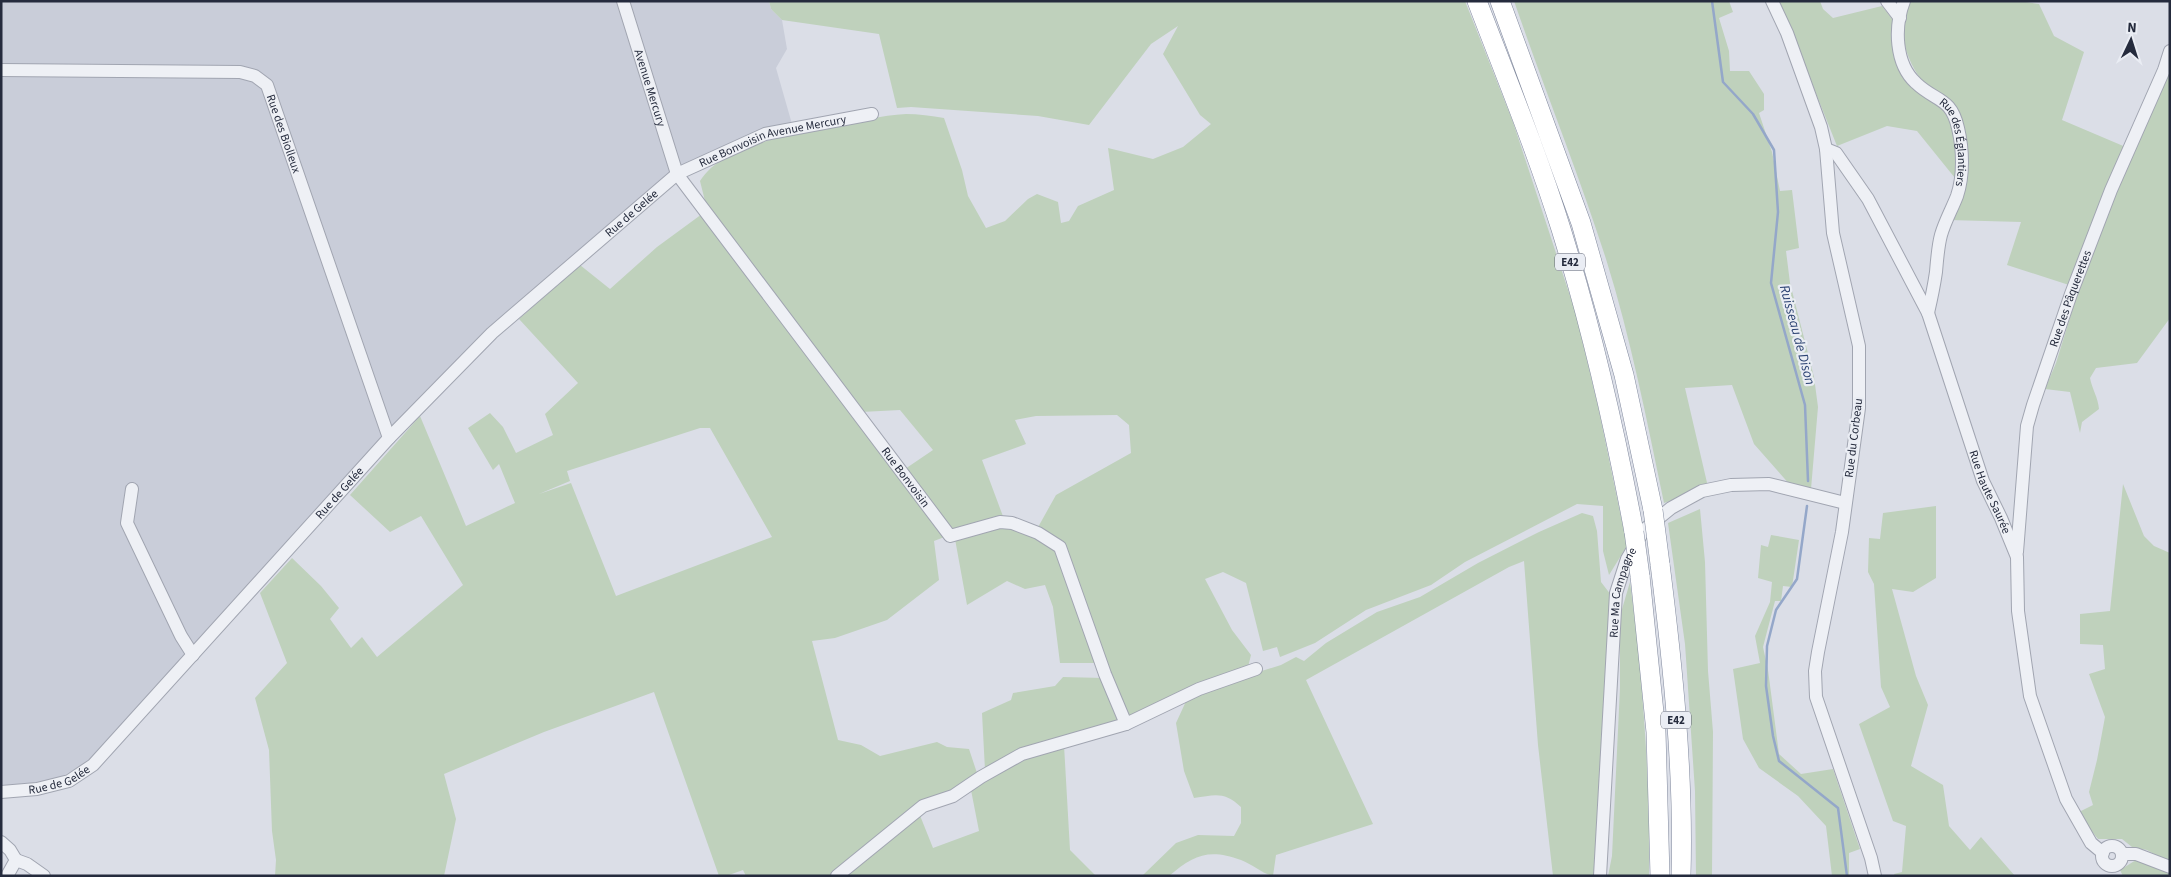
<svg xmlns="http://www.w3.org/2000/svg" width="2171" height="877" viewBox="0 0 2171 877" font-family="'Source Sans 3',sans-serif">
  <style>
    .built { fill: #c9cdd9 }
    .green { fill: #bfd1bc; fill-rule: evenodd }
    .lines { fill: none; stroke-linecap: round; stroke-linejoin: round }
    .stream { stroke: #94a7c9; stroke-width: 2.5 }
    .minor-casing { stroke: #a1a5b1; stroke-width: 14 }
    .highway-casing { stroke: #828a9e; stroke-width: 20 }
    .minor { stroke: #eef0f5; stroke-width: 12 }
    .highway { stroke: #fff; stroke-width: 19 }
    .highway-bridge-casing { stroke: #828a9e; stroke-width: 20; stroke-linecap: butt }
    .highway-bridge { stroke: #fff; stroke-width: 19 }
    .labels { text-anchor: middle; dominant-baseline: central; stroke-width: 4.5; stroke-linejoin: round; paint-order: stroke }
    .shield { fill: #eaedf4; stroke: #606574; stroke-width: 1 }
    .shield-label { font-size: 11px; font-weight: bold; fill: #252b3d }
    .street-label { font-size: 12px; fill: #252b3d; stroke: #eaedf4 }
    .water-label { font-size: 14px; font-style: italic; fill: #2d4473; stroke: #eaedf4 }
  </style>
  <rect width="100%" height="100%" fill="#dbdee7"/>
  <path class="built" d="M1,1h768l2,8 11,11 5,29 -11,19 16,56 -119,45 -187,162 -395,430 -40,21 -50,3z"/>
  <path class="green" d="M769,1h696l48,121 62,189 23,95 29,140 -18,29 -6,-24v-45l-26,-2 -112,58 -34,23 -65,25 -51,33 -35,14 -3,-10 -14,4 -17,-68 -23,-11 -18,7 27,51 19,25 -3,12 -121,52 -66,-175 -24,-15 19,-34 75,-42 -2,-28 -12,-10 -81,1 -21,4 11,24 -44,16 22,59 -47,12 -9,-6 -43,-56 28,-19 -33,-40 -39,2 -156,-211 -5,-20c24,-38 93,-46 134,-54 24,-5 47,-12 72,-13 12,0 26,2 38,4l18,52 6,26 18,32 19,-7 23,-22 9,-5 21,8 3,21 8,-2 9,-15 36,-16 -6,-42 45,11 30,-12 28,-23 -11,-9 -37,-61 15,-28 -27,18 -62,81 -51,-9 -127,-9 -14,1 -18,-74 -97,-14 -11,-11z
    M1514,1h215l4,11 -14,6 10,33 1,20h19l15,23v16l-5,3 13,39 8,39 12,-1 7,58 -13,3 4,32 24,94 4,30 -7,82 -20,-3 -37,-42 -22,-59 -47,3 23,99 -44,16c-17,-82 -33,-164 -58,-244 -28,-87 -62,-171 -92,-258z
    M1779,1h41l3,8 10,9 49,-12 11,14 8,43 47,45 8,18 3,57 -42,-52 -30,-5 -50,20z
    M1910,1h110l19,3 15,32 30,16 -22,68 66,28 -59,137 -62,-20 14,-43 -72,-2 17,-38 -7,-70c-12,-9 -27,-19 -36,-30 -17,-21 -29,-57 -13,-81z
    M2170,59v259l-33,45 -41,5 -6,10c2,11 8,19 9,31l-17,13 -2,11 -10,-41 -25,-3 11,-26 26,-84z
    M702,214l245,322 -13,5 5,39 -52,40 -52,18 -23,3 26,99 23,5 19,11 57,-14 10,5 22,2 8,24 -125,84 -21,19h-85l-3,-6 -17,6h-7l-65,-184 -110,40 -100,42 12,45 -12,57h-169l1,-16 -4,-29 -3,-81 -14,-52 32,-35 -27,-70 32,-35 29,28 18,22 -9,11 21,29 11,-11 15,20 86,-72 -42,-69 -31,16 -40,-37 70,-79 46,110 49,-23 -16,-39 -6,6 -25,-42 22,-15 13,14 13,26 37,-18 -8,-21 33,-31 -59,-64 61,-54 30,24 47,-42zM700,428h10l62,109 -156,59 -45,-113 -32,11 31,-13 -3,-10z
    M2123,484l21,52 10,10 16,7v310l-23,-13 -15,-3 -10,-8h-24l-21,-26 16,-8 -4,-13 8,-32 8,-43 -16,-43 16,-5 -2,-24 -23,-1v-30l30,-3z
    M1936,506v72l-23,14 -21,-3 24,87 12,29 -17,61 32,19 6,41 21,24 11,-13 34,39h-120l-1,-2 8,-2 4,-46 -13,-5 -34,-97 31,-17 -9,-20 -7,-103 -6,-12 1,-34 11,1 3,-26z
    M1700,509l5,53 3,109 5,61 -1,144h-16l-1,-85 -10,-147 -17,-121z
    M1582,513l11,3 4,15 4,51 10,13 -14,281h-44l-15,-131 -14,-184 -15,6 -203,113 67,144 -97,31 -3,21c-12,-3 -21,-12 -32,-16 -32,-12 -48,-5 -72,16h-27l34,-33 22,-8 36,1 7,-13v-16c-17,-16 -26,-12 -47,-9l-10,-27 -8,-48 12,-26 13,-7 80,-25 15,-8 8,4 22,-18 51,-31 43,-15 58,-34 61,-31z
    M1012,526l47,25 40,112h-39l-7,-56 -8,-22 -20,4 -18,-8 -40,24 -12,-66z
    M1771,535l28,5 -7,47 -9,-1 -2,15h-6l-12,46 5,23 11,84 22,20 32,-5 27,80 -11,4v23h-17l-6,-50 -28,-30 -39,-28 -16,-29 -10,-70 27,-6 -5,-27 15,-34 2,-20 -14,-4 3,-33 7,2z
    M1630,582c13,97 20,195 19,294h-41l4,-20 8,-168v-72z
    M1063,677l40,1 19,43 -137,49 -3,-57 29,-13 2,-7 42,-7z
    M1064,745l6,105 26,26h-253l76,-63 14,35 46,-17 -8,-41 56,-35z
    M2136,860l34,10v6h-47l-3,-6z"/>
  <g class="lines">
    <path class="stream" d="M1712,1l11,81 30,32 21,36 4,62 -7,71 34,122 3,76
      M1807,506l-10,73 -21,31 -9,36 -1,40 7,50 6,25 59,47 9,68"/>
    <g class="minor-casing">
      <g id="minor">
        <path id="s1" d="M623,1l54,173 273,362 50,-14 12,1 26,10 22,14 45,127 21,50"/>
        <path d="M1772,1l15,32 34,94 5,22 7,84 26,113v62l-17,124 -24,120 -3,19 1,26 55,161 4,18"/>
        <path d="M1887,1l13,17"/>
        <path id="s2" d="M1904,1c-10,26 -9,63 12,82 20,19 35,14 42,45 5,21 6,47 -1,68 -5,13 -12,25 -16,39 -3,11 -4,25 -5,37 -2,14 -5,28 -8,41"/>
        <path id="s3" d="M1,70l239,2 15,4 12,9 122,353"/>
        <path id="s4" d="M1826,149l10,4 32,46 60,114 55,168 18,37 16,39 1,54 12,85 36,103 25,44 12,10"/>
        <path d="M132,489l-5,34 54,113 12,19"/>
        <path id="s5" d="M2017,552l10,-126 6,-21 38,-111 40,-104 53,-120 6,-19"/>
        <path id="s6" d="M1,792l36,-3 32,-8 24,-16 296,-327 103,-105 185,-159 88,-40 107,-20"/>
        <path d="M1,842l9,8 6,10 -9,16"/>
        <circle cx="2112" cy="856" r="10"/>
        <path d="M2122,854h14l34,13"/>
        <path d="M16,860l11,4 17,12"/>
        <path d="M837,876l86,-70 30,-10 28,-19 41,-23 104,-30 73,-35 57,-20"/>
        <path id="s7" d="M1600,876l16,-283 11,-34 17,-29 27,-22 31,-17 29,-6 38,-1 76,19"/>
      </g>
    </g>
    <g class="highway-casing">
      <path id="highway" d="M1477,1c29,76 60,151 84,228 31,100 54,201 73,303
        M1500,1l81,222 43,152 29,135
        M1660,564c13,103 24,208 21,312
        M1640,576l16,156 4,144"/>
    </g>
    <use href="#minor" class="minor"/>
    <use href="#highway" class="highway"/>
    <g class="highway-bridge-casing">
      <path id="highway-bridge" d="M1653,510l7,54
        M1634,532l6,44"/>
    </g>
    <use href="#highway-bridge" class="highway-bridge"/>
  </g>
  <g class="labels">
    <g class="shield">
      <rect x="1555" y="253.5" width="30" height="17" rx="4"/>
      <rect x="1661" y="711.5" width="30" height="17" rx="4"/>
    </g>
    <g class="shield-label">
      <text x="1570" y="262">E42</text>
      <text x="1676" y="720">E42</text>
    </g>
    <g class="street-label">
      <text stroke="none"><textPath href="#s1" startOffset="91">Avenue Mercury</textPath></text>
      <text stroke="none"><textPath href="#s3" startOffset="321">Rue des Biolleux</textPath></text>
      <text stroke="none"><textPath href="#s6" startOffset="1032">Rue Bonvoisin Avenue Mercury</textPath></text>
      <text stroke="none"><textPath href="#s2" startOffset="164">Rue des Églantiers</textPath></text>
      <text stroke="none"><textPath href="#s6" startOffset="870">Rue de Gelée</textPath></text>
      <text stroke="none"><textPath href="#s5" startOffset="261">Rue des Pâquerettes</textPath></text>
      <text transform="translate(1854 438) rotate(-83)">Rue du Corbeau</text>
      <text stroke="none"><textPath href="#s1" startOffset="561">Rue Bonvoisin</textPath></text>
      <text stroke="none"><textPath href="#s4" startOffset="385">Rue Haute Saurée</textPath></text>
      <text stroke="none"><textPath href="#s6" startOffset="465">Rue de Gelée</textPath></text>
      <text stroke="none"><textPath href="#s7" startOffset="285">Rue Ma Campagne</textPath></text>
      <text stroke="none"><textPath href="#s6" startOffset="60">Rue de Gelée</textPath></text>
    </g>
    <g class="water-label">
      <text transform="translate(1797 335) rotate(75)">Ruisseau de Dison</text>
    </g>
  </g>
  <rect width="2171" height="877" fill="none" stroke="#252b3d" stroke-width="5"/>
  <g transform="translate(2131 40) rotate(4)" stroke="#eaedf4" stroke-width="4" paint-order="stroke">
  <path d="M0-4L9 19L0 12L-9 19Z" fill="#252b3d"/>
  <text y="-8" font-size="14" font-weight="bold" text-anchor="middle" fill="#252b3d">N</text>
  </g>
</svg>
